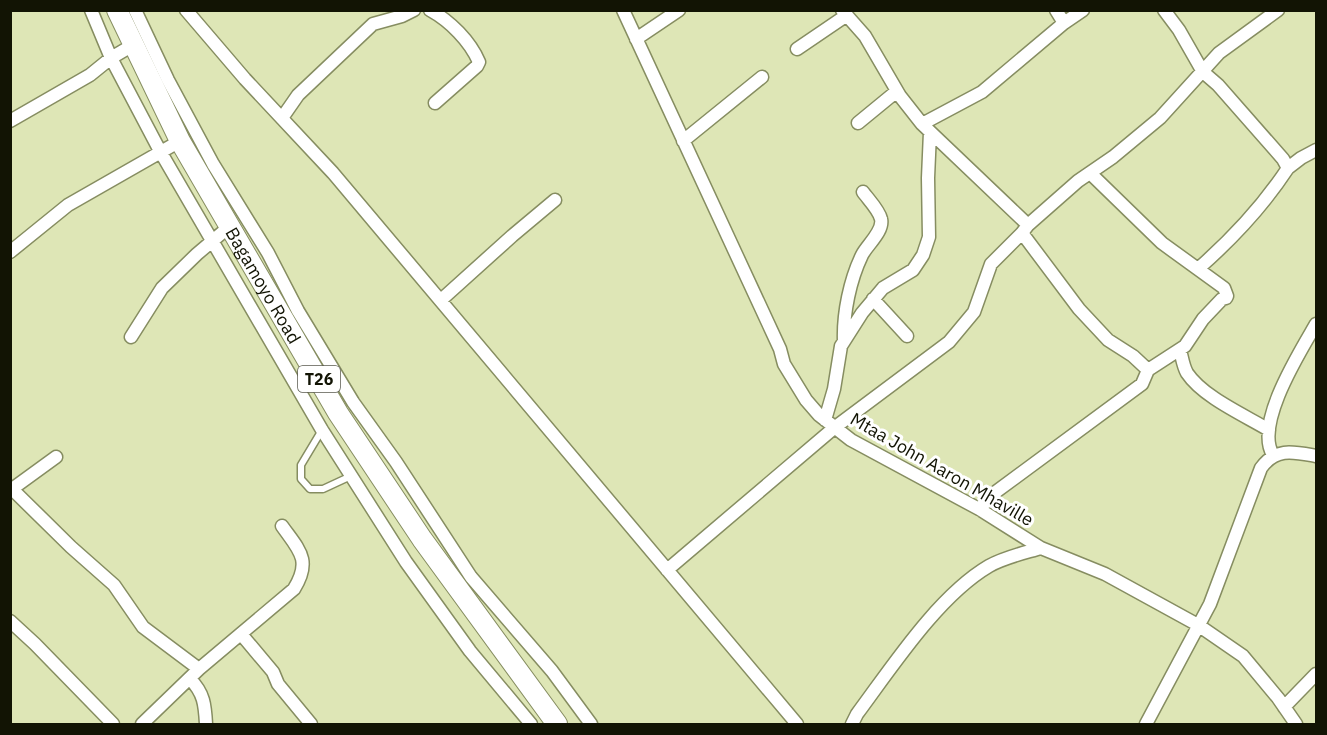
<svg xmlns="http://www.w3.org/2000/svg" width="1327" height="735" viewBox="0 0 1327 735" font-family="'IBM Plex Sans',sans-serif">
  <style>
    .lines { fill: none; stroke-linecap: round; stroke-linejoin: round }
    .service-casing { stroke: #868d61; stroke-width: 9 }
    .minor-casing { stroke: #868d61; stroke-width: 15 }
    .trunk-casing { stroke: #868d61; stroke-width: 22 }
    .service { stroke: #fff; stroke-width: 6 }
    .minor { stroke: #fff; stroke-width: 12 }
    .trunk { stroke: #fff; stroke-width: 20 }
    .labels { text-anchor: middle; dominant-baseline: central; stroke-width: 6; stroke-linejoin: round; paint-order: stroke }
    .shield { fill: #fff; stroke: #595a4f; stroke-width: 1.5 }
    .shield-label { font-size: 16px; font-weight: bold; fill: #121404 }
    .street-label { font-size: 18px; fill: #121404; stroke: #fff }
  </style>
  <rect width="100%" height="100%" fill="#dee6b6"/>
  <g class="lines">
    <g class="service-casing">
      <path id="service" d="M322,430l-21,35v14l9,10h13l28,-13"/>
    </g>
    <g class="minor-casing">
      <path id="minor" d="M91,10l20,48 49,93 162,279 84,132 64,89 61,73
        M135,10l33,70 45,84 55,89 30,58 55,91 43,60 75,115 81,94 39,53
        M186,10l59,69 88,94 464,551
        M430,10c20,11 40,31 49,52l-2,4 -42,37
        M623,10l157,339 4,15 22,36 13,15 32,25 128,69 62,39 64,26 93,51 45,31 35,42 18,26
        M842,10l23,26 35,60 22,28 106,101 -6,8 57,76 29,31 25,16 15,14
        M1056,10l8,13
        M1164,10l15,20 24,42 15,13 65,74 5,9c-25,38 -55,70 -89,100
        M636,39l43,-29
        M797,49l50,-34
        M282,118l16,-23 75,-71 29,-8 12,-6
        M10,121l80,-46 21,-17 22,-13
        M858,123l39,-32
        M922,124l60,-32 82,-69 19,-13
        M683,141l79,-64
        M1288,168l13,-10 15,-8
        M1028,225l50,-44 35,-24 47,-39 59,-65 59,-43
        M10,252l58,-47 112,-64
        M873,299l34,37
        M441,300l71,-64 43,-36
        M131,337l31,-49 35,-34 33,-28
        M844,341c-1,-28 6,-61 18,-86 5,-10 22,-24 19,-36 -2,-9 -13,-20 -18,-27
        M1180,350c2,7 3,16 7,23 16,24 57,42 82,57
        M825,420l9,-31 7,-43 21,-33 21,-25 30,-18 10,-15 6,-18 -1,-59 2,-46
        M1273,455c-19,-31 27,-103 43,-131
        M10,487l61,60 43,38 29,42 56,42
        M12,489l44,-32
        M979,509l18,-18 145,-107 6,-14 37,-24 18,-27 19,-20 4,-1 1,-2 -3,-8 -62,-45 -72,-70
        M667,570l167,-142 115,-86 25,-30 17,-48 31,-31
        M10,621l25,23 78,80
        M241,634l32,38 5,12 33,40
        M190,679c14,14 15,26 16,45
        M1284,707l32,-33
        M142,724l57,-55 95,-80c18,-29 5,-39 -12,-63
        M852,724l5,-10c35,-47 81,-118 132,-148 16,-9 35,-13 52,-18
        M1146,724l64,-120 51,-136c15,-21 33,-16 55,-12"/>
    </g>
    <g class="trunk-casing">
      <g id="trunk">
        <path id="s1" d="M117,10l63,131 158,272 84,126 135,185"/>
      </g>
    </g>
    <use href="#service" class="service"/>
    <use href="#minor" class="minor"/>
    <use href="#trunk" class="trunk"/>
  </g>
  <g class="labels">
    <rect class="shield" x="298" y="366" width="42" height="26" rx="4.5"/>
    <g class="shield-label">
      <text x="319" y="379">T26</text>
    </g>
    <g class="street-label">
      <text stroke="none"><textPath href="#s1" startOffset="312">Bagamoyo Road</textPath></text>
      <text transform="translate(942 469) rotate(30)">Mtaa John Aaron Mhaville</text>
    </g>
  </g>
  <rect width="1327" height="735" fill="none" stroke="#121404" stroke-width="24"/>
</svg>
